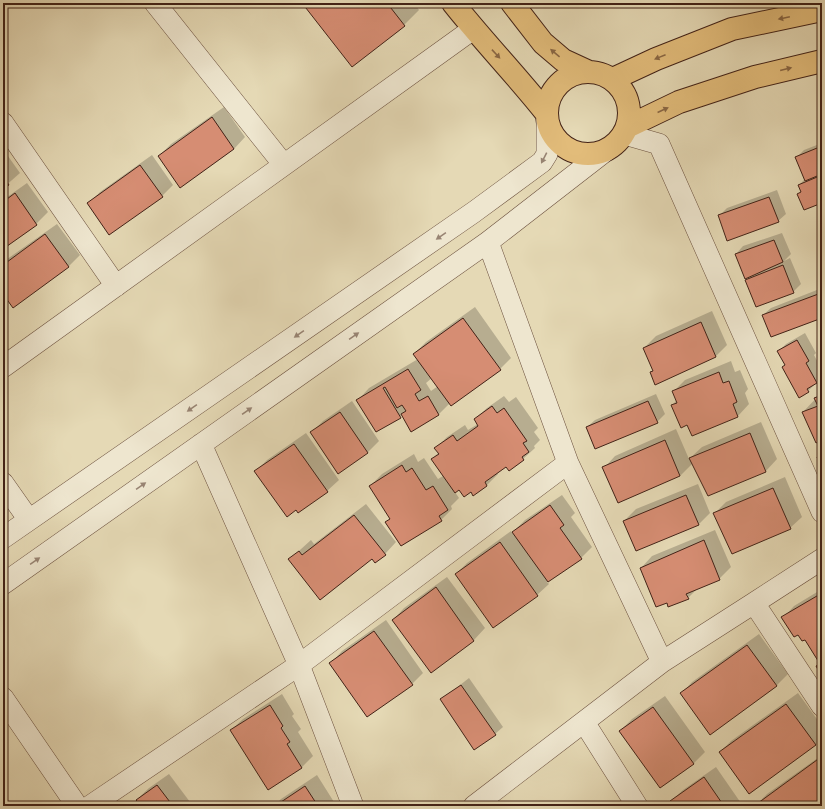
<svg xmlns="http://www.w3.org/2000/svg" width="825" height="809" viewBox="0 0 825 809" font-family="'IM FELL Great Primer',serif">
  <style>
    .shadow { fill: #0003; fill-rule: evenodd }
    .building { fill: #d68d73; stroke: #422217 }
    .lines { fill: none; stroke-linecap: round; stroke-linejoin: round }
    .minor-casing { stroke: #6b503e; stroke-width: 22 }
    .major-casing { stroke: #422217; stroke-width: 24 }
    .minor { stroke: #eee6cf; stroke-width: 21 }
    .major { stroke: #e2bc7a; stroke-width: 22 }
    .oneway { fill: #8a6744 }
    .oneway2 { fill: #988473 }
  </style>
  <rect width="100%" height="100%" fill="#e5d9b5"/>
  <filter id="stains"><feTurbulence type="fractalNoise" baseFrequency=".005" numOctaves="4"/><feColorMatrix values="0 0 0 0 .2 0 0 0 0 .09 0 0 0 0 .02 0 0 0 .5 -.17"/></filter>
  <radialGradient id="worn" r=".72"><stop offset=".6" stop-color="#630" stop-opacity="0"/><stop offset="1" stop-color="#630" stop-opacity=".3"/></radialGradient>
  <path class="shadow" d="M304,3h110l5,7 -15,15z
    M224,107l21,30 -11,12 -53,37 -22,-30 12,-12z
    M822,143v59l-23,-8 3,-3 -3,-6 6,-6 -9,-21 8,-8z
    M3,149l17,24 -17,15z
    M152,155l21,30 -11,11 -74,8 12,-12z
    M27,183l21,29 -12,12 -33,24v-48z
    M777,190l9,24 -8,7 -59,-5 8,-8z
    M57,224l23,31 -12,12 -65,26v-31z
    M782,233l9,21 -7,7 6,-3 11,26 -8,8 -47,-12 6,-5 -16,-21 7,-8z
    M822,288v29l-51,19 -8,-21 8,-7z
    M475,307l36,51 -11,11 -50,34 -11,11 -27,16 -10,-15 -2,2 -42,-17 11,-12 49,-29 -4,-5 12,-12zM432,378l6,8 -7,5 -5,-8z
    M712,311l15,34 -11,11 -65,17 3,-3 -10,-22 12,-12z
    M805,333l11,20 -2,2 8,15v7l-14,14 -22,-26 -7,-14 7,-7z
    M731,361l4,11 5,-2 8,19 -3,4 4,11 -11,12 -46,19 -5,-11 -15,-19 5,-5 -4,-8 12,-12z
    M822,392v47l-19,-27z
    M656,394l9,20 -8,8 -70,5 8,-7z
    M504,396l5,6 7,-5 22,31 -4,4 6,8 -6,6 1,2 -12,11 -17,7 -9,6 1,2 -11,11 -14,9 -2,-3 -12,-2 -4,3 4,6 -8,8 1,3 -11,11 -54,2 4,-4 -21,-32 12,-12 32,-20 4,8 6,-4 14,21 5,-3 -11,-17 7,-7 -3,-4 11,-11 18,-12 3,5 10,-6 -3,-5 12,-11z
    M352,401l27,40 -11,11 -29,20 -28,-39 12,-12z
    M761,422l16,37 -11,12 -73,-8 -13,13 -76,-8 11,-12 61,-27 13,30 13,-12z
    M306,433l33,47 -12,11 -71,-20 11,-11z
    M785,477l17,40 -12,11 -76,-14 12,-12z
    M698,484l12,29 -12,12 -74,-4 12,-12z
    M562,495l13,18 -4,4 21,30 -11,11 -34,24 2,2 -12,11 -44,31 -37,-52 11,-11 44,-32 1,2 13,-13z
    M366,504l30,38 -11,12 -13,4 -82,1 21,-19 3,4z
    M715,530l16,37 -12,12 -20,8 -11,11 -21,4 -26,-34 11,-12z
    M447,577l38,51 -11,12 -43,31 -38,-51 11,-12z
    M822,589v86l-5,-9 3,-3 -14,-24 -23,-21 11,-12z
    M386,620l37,53 -11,11 -81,-21 11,-12z
    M759,634l29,40 -12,12 -95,8 11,-12z
    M469,678l34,49 -8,7 -54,-34z
    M798,693l24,33v12l-6,7 -96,7 11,-11z
    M282,694l12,20 -2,2 9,13 -3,3 15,24 -11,11 -33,21 -38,-58 12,-11z
    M665,696l40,56 -12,12 -73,-33 12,-12z
    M822,755v51h-67l12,-12z
    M716,767l27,39h-69l-3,-5 12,-11z
    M169,774l24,32h-63l19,-18z
    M317,775l17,27 -3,4h-57l7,-7z
    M126,802l3,4h-8z"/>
  <path class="building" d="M302,3h85l18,23 -53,41z
    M212,117l22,32 -54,39 -22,-32z
    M822,146v28l-17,7 -10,-24z
    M140,165l23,32 -54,38 -22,-32z
    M822,175v28l-18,7 -7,-16 4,-2 -3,-7z
    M3,176l6,9 -6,4z
    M15,193l22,32 -34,24v-47z
    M769,197l10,25 -52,19 -9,-26z
    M45,234l24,33 -56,41 -10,-14v-29z
    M774,240l9,22 -38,17 -10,-25z
    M783,265l11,28 -38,14 -11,-27z
    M821,293l1,25 -51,19 -9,-22z
    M463,318l38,52 -50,36 -38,-52z
    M701,322l15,35 -61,28 -5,-13 3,-1 -10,-23z
    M797,340l12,21 -3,2 11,20 -10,6 2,3 -10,6 -17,-31 3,-2 -8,-14z
    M408,369l13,21 -6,4 4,7 9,-5 11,19 -28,17 -10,-18 5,-3 -4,-6 -5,3 -12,-21 -2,1 18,30 -25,14 -20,-32z
    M719,372l4,11 6,-2 8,21 -4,2 5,13 -46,19 -5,-11 -6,3 -10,-23 6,-2 -5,-12z
    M822,395v45l-6,3 -14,-31 16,-6 -4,-8z
    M648,401l10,22 -63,26 -9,-22z
    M492,406l5,7 7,-5 23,33 -4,2 6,9 -7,5 2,3 -15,11 -3,-4 -21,15 2,4 -14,10 -2,-4 -7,5 -5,-7 -4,3 -24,-34 8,-5 -5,-6 19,-13 4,6 21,-15 -4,-7z
    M340,412l28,41 -30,21 -28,-42z
    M750,433l16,39 -58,24 -19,-38z
    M665,440l15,36 -62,27 -16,-36z
    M294,444l34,48 -30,21 -2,-3 -9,7 -33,-46z
    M822,455v16l-5,-14z
    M402,465l4,7 6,-4 14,22 7,-4 15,24 -9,6 3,5 -41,25 -16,-24 5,-3 -21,-33z
    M773,488l18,41 -59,25 -19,-41z
    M686,495l13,30 -63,26 -13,-30z
    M550,505l14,20 -4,3 22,31 -34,23 -36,-50z
    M354,515l32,40 -11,8 -3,-4 -52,41 -32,-41 11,-8 3,4z
    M704,540l16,40 -34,14 3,5 -21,8 -1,-4 -11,4 -16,-39z
    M500,542l38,54 -45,32 -38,-54z
    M436,587l38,54 -43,32 -39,-53z
    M822,593v84l-6,-11 4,-2 -15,-24 -3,1 -4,-6 -4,2 -13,-20z
    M374,631l39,54 -46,32 -38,-54z
    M747,645l30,41 -67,49 -30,-42z
    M461,685l35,50 -22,15 -34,-51z
    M786,704l30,41 -67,49 -30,-42z
    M270,705l13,21 -2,2 9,14 -3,2 15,24 -34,22 -38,-60z
    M653,707l41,57 -34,24 -41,-57z
    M821,757l1,49h-68z
    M704,777l20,29h-51l-3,-5z
    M157,785l16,21h-40l5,-4 -2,-2z
    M305,786l13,20h-43z"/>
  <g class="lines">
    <g class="minor-casing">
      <path id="minor" d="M155,3l129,162
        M3,123l113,163
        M624,134l35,10 163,368
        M488,242l80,221 94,199
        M3,367l470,-338
        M201,444l98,221 54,141
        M3,483l26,37
        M3,538l471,-326 68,-50 5,-8v-34
        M822,559l-68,44 68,103
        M3,584l485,-342 120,-93
        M3,698l74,108
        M584,722l53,84
        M90,806l209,-141 269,-202
        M474,806l188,-144 92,-59"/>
    </g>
    <g class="major-casing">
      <path id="major" d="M453,3c30,38 64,73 94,111
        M512,3l31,40 20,17 26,12
        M547 113a41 41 0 1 1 82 0a41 41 0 1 1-82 0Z
        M613,79l43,-20 76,-30 90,-19
        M627,127l52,-25 76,-25 67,-16"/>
    </g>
    <use href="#minor" class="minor"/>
    <use href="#major" class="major"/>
  </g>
  <defs><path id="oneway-solid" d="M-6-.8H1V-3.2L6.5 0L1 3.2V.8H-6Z"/></defs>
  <g class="oneway">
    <use href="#oneway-solid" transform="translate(784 18) rotate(168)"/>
    <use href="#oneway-solid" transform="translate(555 53) rotate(-140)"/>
    <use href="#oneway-solid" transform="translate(496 54) rotate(47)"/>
    <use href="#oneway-solid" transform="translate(660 57) rotate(158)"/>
    <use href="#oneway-solid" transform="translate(786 69) rotate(-14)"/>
    <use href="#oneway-solid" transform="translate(663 110) rotate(-25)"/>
  </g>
  <g class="oneway2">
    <use href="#oneway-solid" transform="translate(544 158) rotate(117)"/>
    <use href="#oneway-solid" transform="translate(441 236) rotate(145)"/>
    <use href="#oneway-solid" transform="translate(299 334) rotate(145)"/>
    <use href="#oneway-solid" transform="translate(354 336) rotate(-35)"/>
    <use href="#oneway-solid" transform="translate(192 408) rotate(145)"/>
    <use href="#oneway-solid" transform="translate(247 411) rotate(-35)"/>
    <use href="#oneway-solid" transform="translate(141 486) rotate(-35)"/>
    <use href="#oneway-solid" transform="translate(35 561) rotate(-35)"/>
  </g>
  <rect width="825" height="809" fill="none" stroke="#e5d9b5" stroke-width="16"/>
  <rect x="4" y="4" width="817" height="801" fill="none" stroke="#422217" stroke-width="2"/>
  <rect x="8" y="8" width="809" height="793" fill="none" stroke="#422217"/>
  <rect width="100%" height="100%" filter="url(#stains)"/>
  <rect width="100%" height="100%" fill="url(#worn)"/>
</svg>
